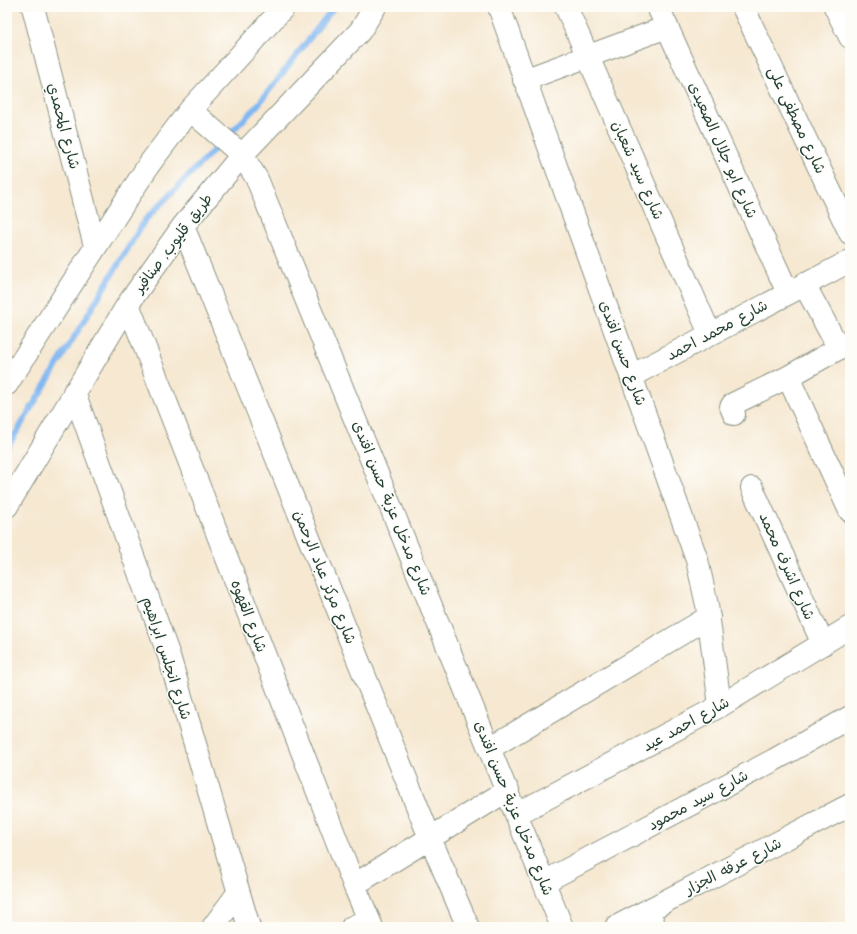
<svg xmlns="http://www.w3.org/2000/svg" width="857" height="934" viewBox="0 0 857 934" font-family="'Architects Daughter','Playpen Sans Arabic',sans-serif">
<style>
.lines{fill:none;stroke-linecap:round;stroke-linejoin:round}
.stream{stroke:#82b8f1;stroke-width:6}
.minor-casing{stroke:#8a9282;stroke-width:24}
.minor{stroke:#fff;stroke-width:22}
.labels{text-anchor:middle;stroke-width:3;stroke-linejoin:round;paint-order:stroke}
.street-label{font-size:15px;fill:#1f3d34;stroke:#fdfcf7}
</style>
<rect width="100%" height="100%" fill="#fdfcf7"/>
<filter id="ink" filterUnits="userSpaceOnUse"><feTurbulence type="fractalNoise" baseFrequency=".025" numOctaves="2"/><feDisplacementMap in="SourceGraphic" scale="8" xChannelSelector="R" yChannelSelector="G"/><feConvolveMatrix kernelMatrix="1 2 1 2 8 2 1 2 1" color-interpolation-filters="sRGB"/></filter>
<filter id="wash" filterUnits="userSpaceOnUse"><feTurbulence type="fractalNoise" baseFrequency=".012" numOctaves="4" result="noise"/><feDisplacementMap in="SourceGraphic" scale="16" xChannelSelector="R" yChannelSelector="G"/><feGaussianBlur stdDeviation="0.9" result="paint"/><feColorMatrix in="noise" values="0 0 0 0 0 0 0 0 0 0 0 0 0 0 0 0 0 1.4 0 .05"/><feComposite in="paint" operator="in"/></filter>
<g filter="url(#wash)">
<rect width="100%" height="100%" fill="#f6e8d1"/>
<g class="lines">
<path class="stream" d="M7 448 145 220 257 106 334 7"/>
</g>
</g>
<g filter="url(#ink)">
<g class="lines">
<g class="minor-casing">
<path id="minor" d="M33 7 95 246
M499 7 697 560 707 605 720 706
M566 7 710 334
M658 7 788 293
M743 7 850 233
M835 7 850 37
M524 80 667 27
M190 110 242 155 257 179 562 927
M183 226 430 838 468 927
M128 304 354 885 372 927
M631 376 850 261
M788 377 850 511
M7 384 150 163 190 110 284 7
M74 392 169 656 249 927
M734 414 731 407 733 404 788 377 836 350V343L804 284
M752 488 823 644
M7 506 128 304 183 226 242 155 360 31 375 7
M490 748 709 617
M517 814 720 706 850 627
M544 882 774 760 850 717
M354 885 508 790
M648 910 655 927
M213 927 238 893
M352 927 369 920
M616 927 850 805"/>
</g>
<use href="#minor" class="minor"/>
</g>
</g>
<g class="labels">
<g class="street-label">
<text transform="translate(797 120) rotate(65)" y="5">شارع مصطفى على</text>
<text transform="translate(64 126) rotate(75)" y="5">شارع المحمدي</text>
<text transform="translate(723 150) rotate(66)" y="5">شارع ابو جلال الصعيدى</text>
<text transform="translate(638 170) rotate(66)" y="5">شارع سيد شعبان</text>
<text transform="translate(173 243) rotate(-53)" y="5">طريق قليوب, صنافير</text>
<text transform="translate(717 330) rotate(-28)" y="5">شارع محمد احمد</text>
<text transform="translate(623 353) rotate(70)" y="5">شارع حسن افندى</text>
<text transform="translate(392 508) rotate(68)" y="5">شارع مدخل عزبة حسن افندى</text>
<text transform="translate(787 566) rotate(66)" y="5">شارع اشرف محمد</text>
<text transform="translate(325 577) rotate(68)" y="5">شارع مركز عباد الرحمن</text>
<text transform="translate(249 616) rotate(69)" y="5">شارع القهوه</text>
<text transform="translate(167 658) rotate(72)" y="5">شارع انجلس ابراهيم</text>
<text transform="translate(686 724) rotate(-29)" y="5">شارع احمد عيد</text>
<text transform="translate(698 800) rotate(-28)" y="5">شارع سيد محمود</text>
<text transform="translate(514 808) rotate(68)" y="5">شارع مدخل عزبة حسن افندى</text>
<text transform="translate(733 866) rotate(-27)" y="5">شارع عرفه الجزار</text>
</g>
</g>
<rect width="857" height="934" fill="none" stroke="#fdfcf7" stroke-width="24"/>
</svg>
